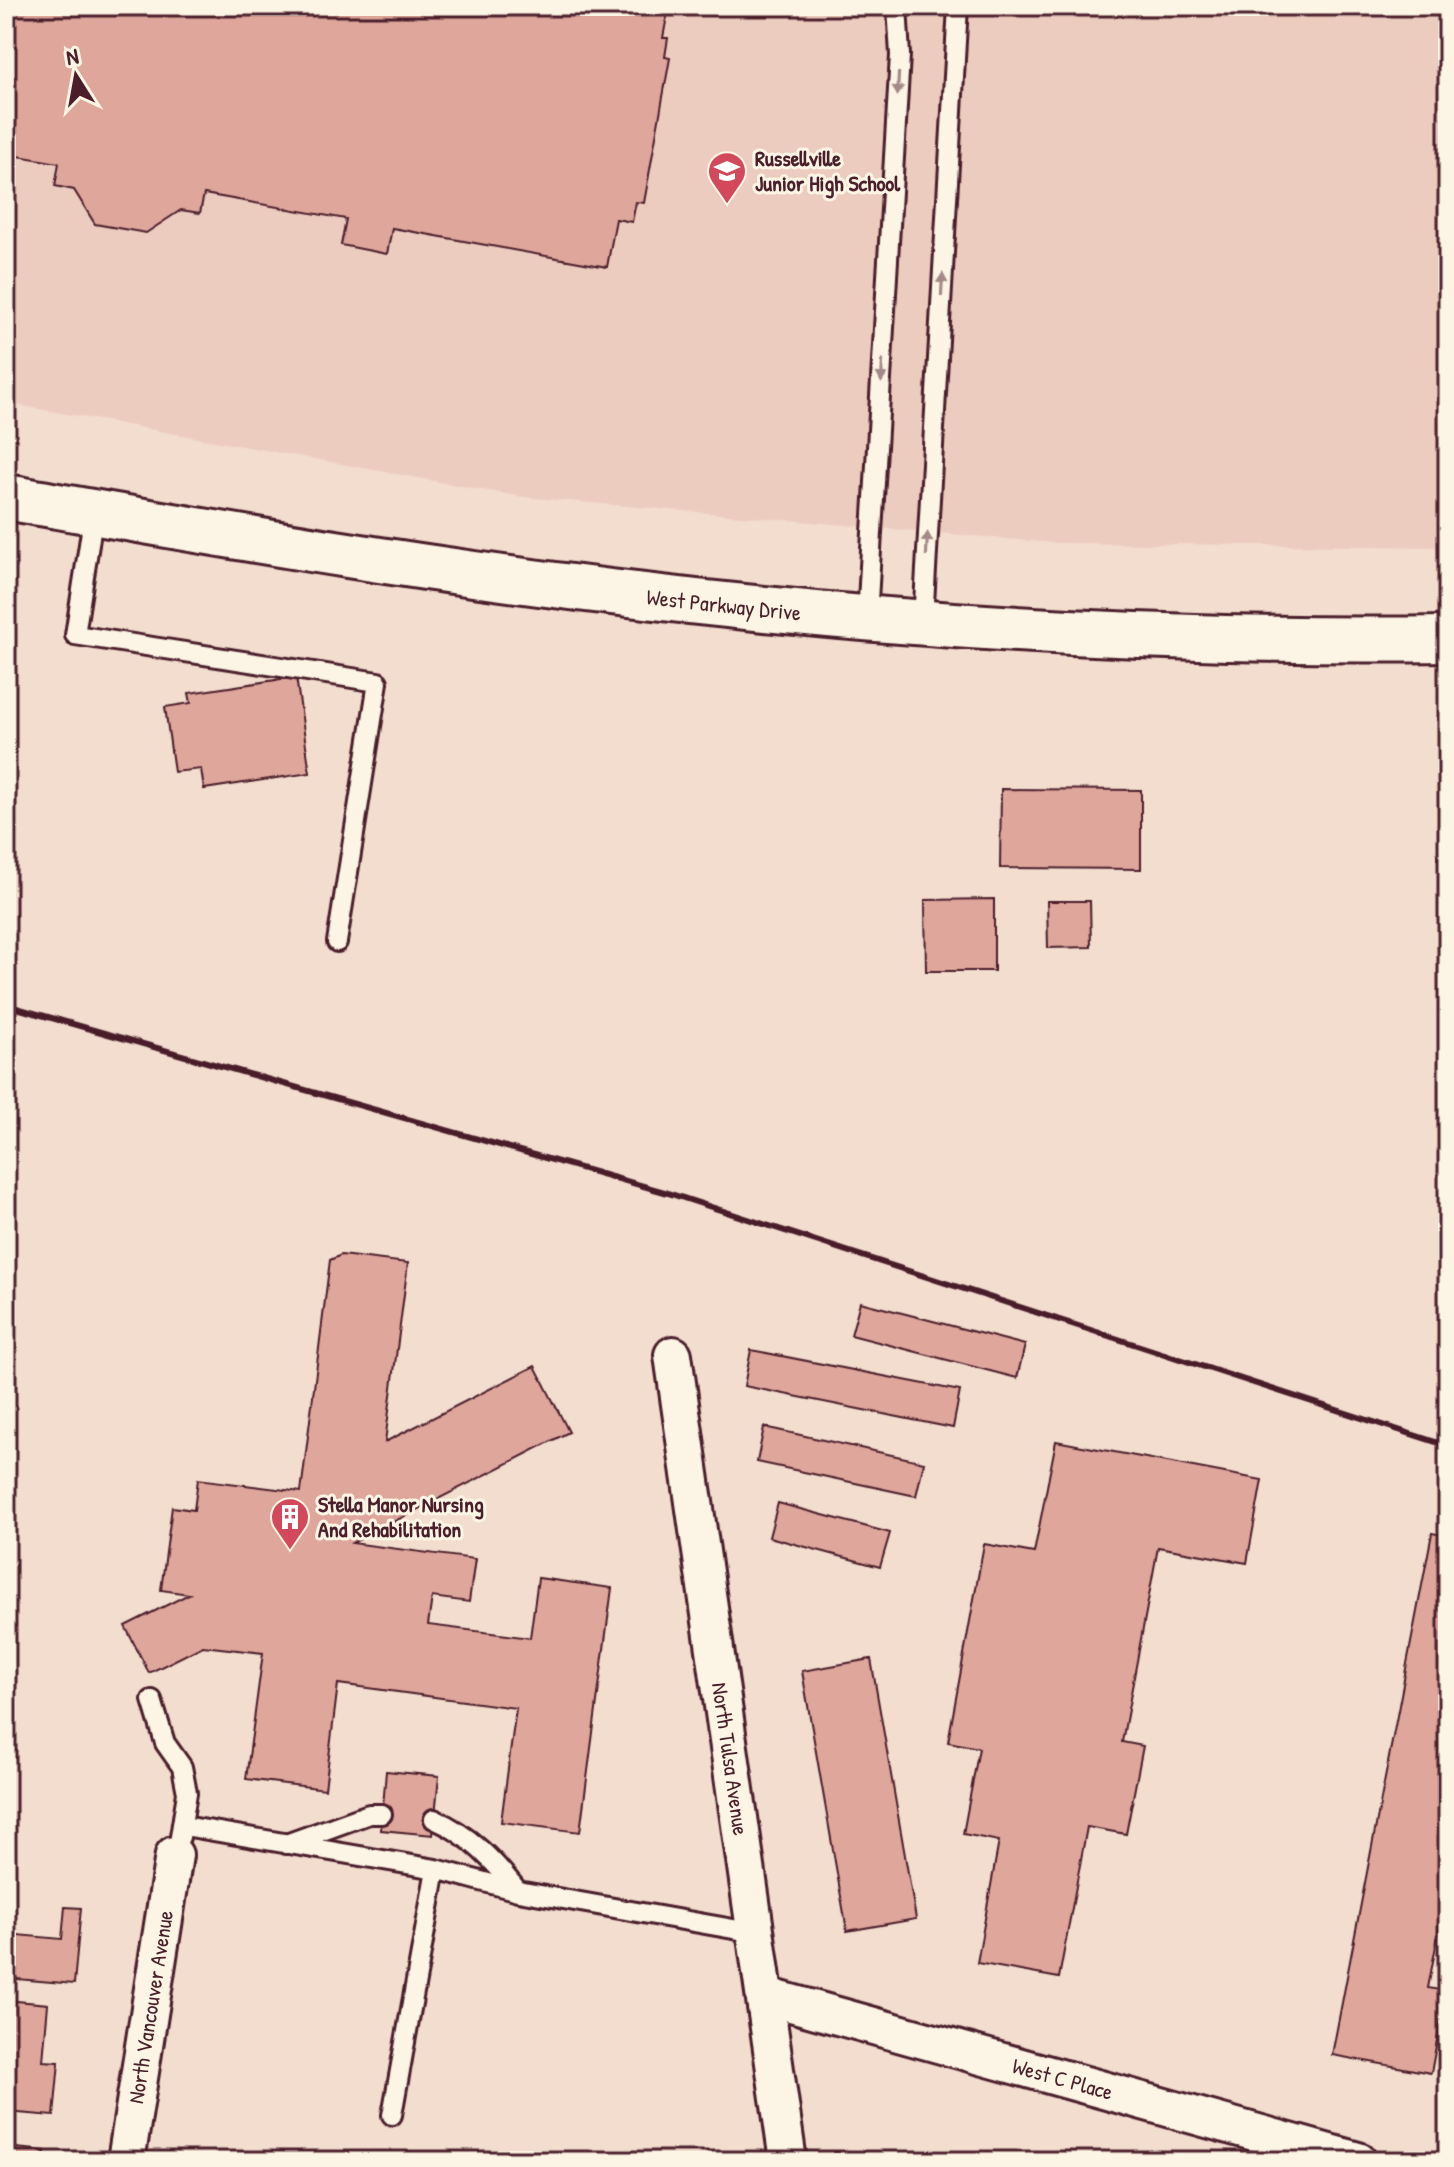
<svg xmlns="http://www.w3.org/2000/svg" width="1454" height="2167" viewBox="0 0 1454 2167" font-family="'Patrick Hand',sans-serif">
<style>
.built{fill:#edccc0}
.building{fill:#dfa69c;stroke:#4a1f2b;stroke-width:2}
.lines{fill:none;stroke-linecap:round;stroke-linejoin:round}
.lane-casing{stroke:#4a1f2b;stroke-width:24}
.street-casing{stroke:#4a1f2b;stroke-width:42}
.secondary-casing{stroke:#4a1f2b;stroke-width:50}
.lane{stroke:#fcf5e5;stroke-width:18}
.street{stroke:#fcf5e5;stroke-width:36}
.secondary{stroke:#fcf5e5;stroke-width:44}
.rail{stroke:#4a1f2b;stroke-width:6}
.oneway{fill:#a38a88}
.labels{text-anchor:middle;stroke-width:6;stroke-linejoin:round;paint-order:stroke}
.poi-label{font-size:22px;font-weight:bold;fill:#4a1f2b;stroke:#fcf5e5;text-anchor:start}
.street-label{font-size:22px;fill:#4a1f2b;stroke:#fcf5e5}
</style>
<rect width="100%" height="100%" fill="#f3ddcf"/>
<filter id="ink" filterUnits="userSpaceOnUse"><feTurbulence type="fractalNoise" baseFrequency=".0125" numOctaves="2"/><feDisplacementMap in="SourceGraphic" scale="16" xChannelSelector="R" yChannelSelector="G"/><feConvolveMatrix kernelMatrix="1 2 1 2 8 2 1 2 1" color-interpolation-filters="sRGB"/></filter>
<g filter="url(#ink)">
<path class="built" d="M6 6H1448V547L1054 543 522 497 6 403Z"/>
<path class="building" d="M6 6H669L663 38H668L665 57 670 58 644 203 636 202 632 222 616 219 607 267 392 228 387 254 341 245 346 219 204 194 200 213 181 210 146 233 95 224 74 190 55 186 59 163 6 154Z
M296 677 310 773 204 789 201 769 174 772 165 707 191 703 189 693Z
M1001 789 1141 790V869L1000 868Z
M994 899V971H926L925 900Z
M1047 901H1090L1091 947 1048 948Z
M341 1255 408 1263 385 1442 535 1366 569 1432 352 1543 475 1559 469 1602 432 1597 428 1625 530 1638 538 1578 612 1588 580 1832 501 1822 516 1708 338 1684 325 1789 246 1779 263 1653 203 1646 149 1673 125 1626 189 1594 161 1590 172 1507 194 1510 198 1479 301 1492 330 1260Z
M860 1302 1025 1345 1017 1378 851 1335Z
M751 1350 960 1391 953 1428 744 1386Z
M764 1427 924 1462 916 1496 757 1462Z
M1056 1441 1262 1480 1247 1563 1158 1547 1122 1742 1143 1746 1126 1834 1087 1827 1059 1978 977 1963 999 1841 963 1834 979 1748 948 1742 984 1544 1034 1553Z
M778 1503 890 1533 880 1567 769 1537Z
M1432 1533 1448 1536V1882L1428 1988 1446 1991 1431 2073 1332 2055Z
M871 1659 916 1919 847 1931 802 1671Z
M386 1771 439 1776 433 1835 381 1830Z
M65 1907 81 1908 74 1984 6 1978V1934L62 1939Z
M6 2000 48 2004 43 2061 59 2062 54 2116 6 2112Z
M6 2147 45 2151 44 2161H6Z"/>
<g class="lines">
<g class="lane-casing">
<path id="lane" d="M94 512 75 635 378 682 337 942
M867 618 900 55 897 6
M923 622 958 6
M152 1700 165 1743 182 1767 187 1793 180 1837
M434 1819C469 1834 495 1862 518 1891
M184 1826 436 1869 392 2115
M286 1844 369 1814H382
M436 1869 518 1891 756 1933"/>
</g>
<g class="street-casing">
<g id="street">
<path id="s1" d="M673 1355 788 2161"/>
<path id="s2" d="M766 1996 1358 2161"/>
<path id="s3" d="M126 2161 174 1855"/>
</g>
</g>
<g class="secondary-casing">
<g id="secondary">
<path id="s4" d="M6 497C207 532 408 568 611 592 889 626 1169 643 1448 639"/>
</g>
</g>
<use href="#lane" class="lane"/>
<use href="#street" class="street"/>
<use href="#secondary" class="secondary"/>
<path class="rail" d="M6 1005 668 1193 1448 1446"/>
</g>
<defs><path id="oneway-solid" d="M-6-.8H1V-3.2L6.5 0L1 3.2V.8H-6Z" transform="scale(2)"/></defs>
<g class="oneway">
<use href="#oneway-solid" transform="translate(898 84) rotate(93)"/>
<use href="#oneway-solid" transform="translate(942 285) rotate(-87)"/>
<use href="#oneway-solid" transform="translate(882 371) rotate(93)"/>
<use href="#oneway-solid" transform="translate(927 544) rotate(-87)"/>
</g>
</g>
<defs>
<g id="school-pin" transform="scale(2)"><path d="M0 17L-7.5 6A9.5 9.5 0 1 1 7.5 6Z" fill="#d1495b" stroke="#fcf5e5"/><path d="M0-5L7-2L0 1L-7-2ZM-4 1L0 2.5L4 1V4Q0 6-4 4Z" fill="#fff"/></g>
<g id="building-pin" transform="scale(2)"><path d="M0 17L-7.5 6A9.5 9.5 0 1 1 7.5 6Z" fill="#d1495b" stroke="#fcf5e5"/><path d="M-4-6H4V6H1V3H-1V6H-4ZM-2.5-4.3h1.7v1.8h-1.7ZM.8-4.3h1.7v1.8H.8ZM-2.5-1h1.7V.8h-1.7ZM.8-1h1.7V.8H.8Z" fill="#fff"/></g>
</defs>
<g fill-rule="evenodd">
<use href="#school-pin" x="727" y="171"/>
<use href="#building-pin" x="290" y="1517"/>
</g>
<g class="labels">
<g class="poi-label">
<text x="755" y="166">Russellville<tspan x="755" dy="25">Junior High School</tspan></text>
<text x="318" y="1512">Stella Manor Nursing<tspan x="318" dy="25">And Rehabilitation</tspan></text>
</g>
<g class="street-label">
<text dy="8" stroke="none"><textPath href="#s4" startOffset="726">West Parkway Drive</textPath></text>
<text dy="8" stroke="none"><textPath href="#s1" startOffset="408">North Tulsa Avenue</textPath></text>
<text dy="8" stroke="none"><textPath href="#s3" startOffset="156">North Vancouver Avenue</textPath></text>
<text dy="8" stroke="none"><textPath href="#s2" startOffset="308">West C Place</textPath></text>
</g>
</g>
<rect width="1454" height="2167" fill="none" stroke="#fcf5e5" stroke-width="32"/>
<rect x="16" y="16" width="1422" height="2135" fill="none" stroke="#4a1f2b" stroke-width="3" filter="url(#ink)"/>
<g transform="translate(76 76) rotate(349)" stroke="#fcf5e5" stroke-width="6" paint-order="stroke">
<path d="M0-6L14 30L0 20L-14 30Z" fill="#4a1f2b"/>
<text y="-12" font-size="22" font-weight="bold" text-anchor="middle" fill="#4a1f2b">N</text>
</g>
</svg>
